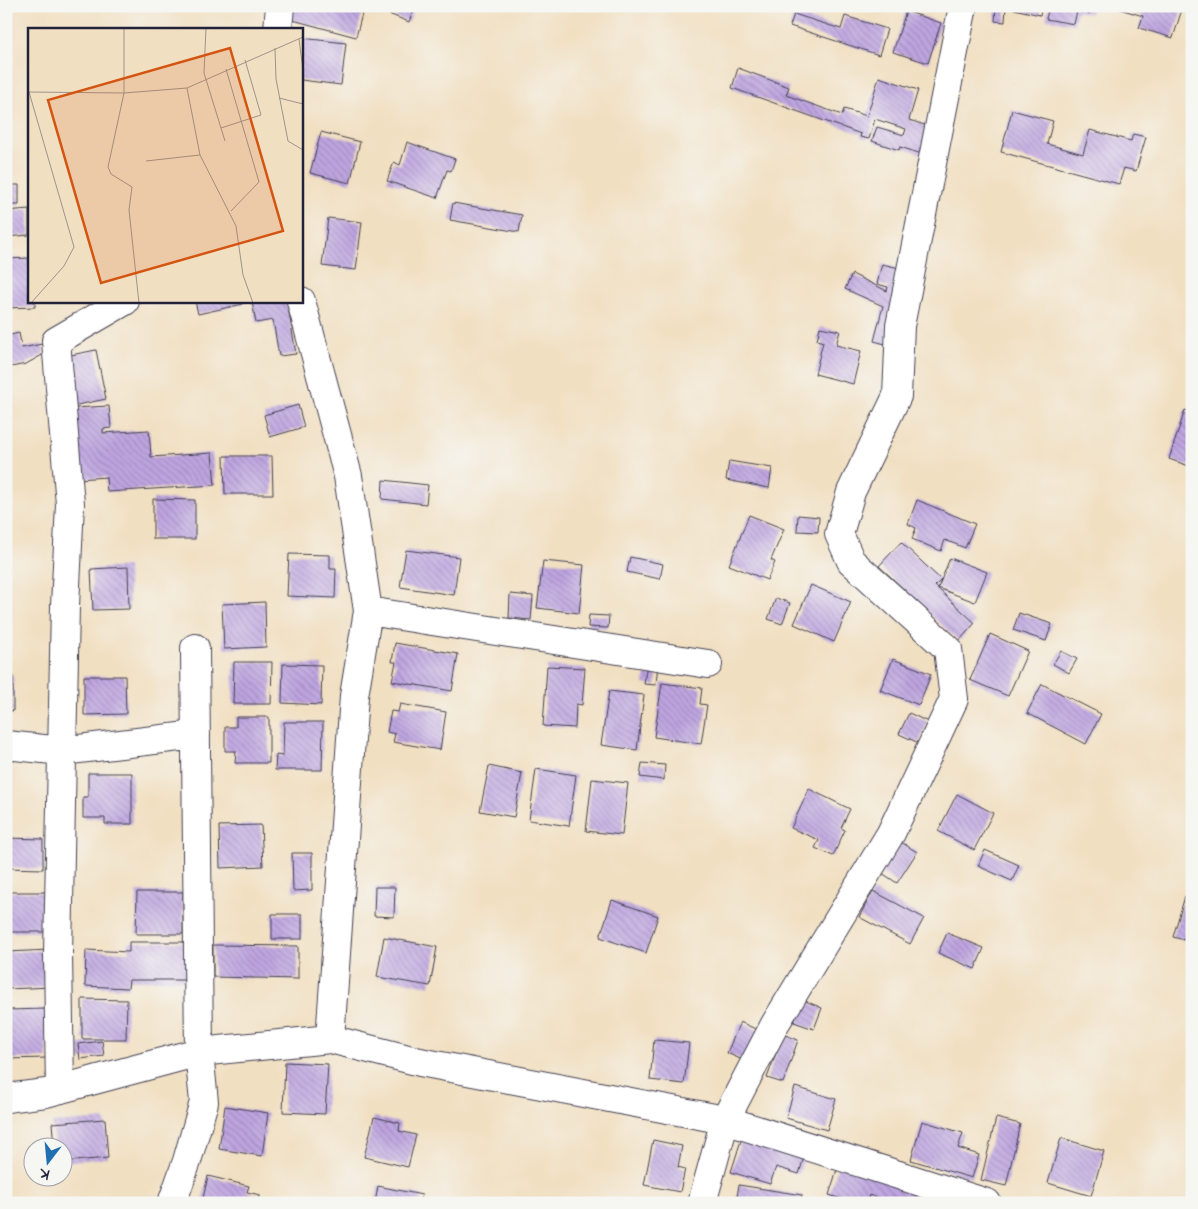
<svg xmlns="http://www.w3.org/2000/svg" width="1198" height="1209" viewBox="0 0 1198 1209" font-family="Mynerve,sans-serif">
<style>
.building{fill:url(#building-back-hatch)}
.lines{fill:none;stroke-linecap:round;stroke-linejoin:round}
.street-casing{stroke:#413e4f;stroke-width:30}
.secondary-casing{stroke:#413e4f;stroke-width:30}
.street{stroke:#fff;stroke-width:28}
.secondary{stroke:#fff;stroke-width:28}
.inset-road{fill:none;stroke:#9e938b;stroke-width:1}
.view{fill:#d45411;fill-opacity:0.15;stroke:#d45411;stroke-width:2.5}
.inset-edge{fill:none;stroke:#22223b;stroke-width:2.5}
</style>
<defs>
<pattern id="building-back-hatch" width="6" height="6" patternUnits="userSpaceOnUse" patternTransform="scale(1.25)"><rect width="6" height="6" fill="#bfa6e1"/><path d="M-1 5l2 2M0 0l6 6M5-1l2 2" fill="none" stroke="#9b87b8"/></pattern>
</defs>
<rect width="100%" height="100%" fill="#f6f6f2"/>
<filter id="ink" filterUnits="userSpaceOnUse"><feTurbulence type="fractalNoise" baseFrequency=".02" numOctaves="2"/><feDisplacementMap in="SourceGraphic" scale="10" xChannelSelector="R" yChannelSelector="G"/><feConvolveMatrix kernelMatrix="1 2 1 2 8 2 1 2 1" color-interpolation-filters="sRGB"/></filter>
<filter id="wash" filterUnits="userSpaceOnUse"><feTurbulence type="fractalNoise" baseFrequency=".0096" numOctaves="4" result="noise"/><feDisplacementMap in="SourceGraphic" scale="20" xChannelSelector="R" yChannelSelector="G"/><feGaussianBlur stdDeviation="1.12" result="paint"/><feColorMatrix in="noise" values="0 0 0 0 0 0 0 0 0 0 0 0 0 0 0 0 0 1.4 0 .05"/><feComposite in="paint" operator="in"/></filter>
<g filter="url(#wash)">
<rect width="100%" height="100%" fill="#f1dfc1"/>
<g id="blocks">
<path class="building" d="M292 6H364L356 37 289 19Z
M377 6H415L409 22 376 9Z
M996 6H1006L1005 22 995 21Z
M1014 6H1042L1040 15 1014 9Z
M1049 6H1092L1090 14 1077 11 1074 24 1046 19Z
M1121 6H1183L1173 38 1139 28 1143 16 1120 9Z
M906 11 941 23 928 63 893 52Z
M794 14 841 29 845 16 887 29 879 55 790 26Z
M301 38 346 43 341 85 301 80Z
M738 68 789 87 786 95 842 115 844 109 867 116 879 77 918 90 909 120 934 128 925 155 900 147 899 150 872 141 877 127 904 135 906 129 875 119 869 139 860 137 861 134 732 88Z
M1012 110 1053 121 1047 144 1083 154 1090 130 1131 141 1133 134 1146 137 1136 171 1124 168 1119 184 1001 152Z
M321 132 360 142 350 183 310 173Z
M407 142 455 159 451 171 447 170 437 198 387 181 394 162 400 165Z
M6 185H19V205H6Z
M453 203 522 215 519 232 450 220Z
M29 209V235L6 237V211Z
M328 218 362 222 356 270 322 266Z
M29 258V301H35V307L6 308V259Z
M882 264 908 270 889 345 874 341 883 306 845 289 852 274 887 291 888 287 877 284Z
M195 301H243V304L198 314Z
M252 301H287L296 354 279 356 273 320 256 323Z
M820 327 840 331 836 345 861 351 853 384 815 374 823 342 817 340Z
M19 333 22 348 42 344 44 354 26 364 6 368V336Z
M96 350 106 399 72 406 61 357Z
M298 405 304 427 270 437 264 415Z
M109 406 111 428 103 429V433L149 430 151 457 212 453 215 485 107 492 106 477 79 479 74 408Z
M1185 410 1192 412V459L1189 466 1169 459Z
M224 456H272L273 494H225Z
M729 461 772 468 769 488 726 480Z
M383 480 428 485 426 504 382 499Z
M153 499 195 500V539H153Z
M917 500 975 524 965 548 945 540 941 551 912 539 916 528 908 524Z
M749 515 784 529 771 560 775 562 767 580 729 565Z
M798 515 819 517 818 532 797 531Z
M901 542 941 580 935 586 975 623 959 641 879 566Z
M406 550 459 557 454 595 400 587Z
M289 554 330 555V569H336L335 598 287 596Z
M630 557 663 564 660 579 627 572Z
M950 558 987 572 975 602 938 588Z
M543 561 584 565 579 613 537 608Z
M128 567 129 609 93 610 91 569Z
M811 585 851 602 834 642 794 624Z
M510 594 533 596 531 620 509 618Z
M776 598 790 603 782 624 768 619Z
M265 602 266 647 224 649 222 604Z
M6 613H9V652H6Z
M1019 613 1052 624 1046 641 1013 630Z
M589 615 609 616 608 628 588 627Z
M990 634 1028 651 1008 696 970 680Z
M395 643 458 654 452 691 392 681 396 662H392Z
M1061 651 1077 659 1069 673 1053 664Z
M893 659 931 674 919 705 880 690Z
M234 662H272L271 704H233Z
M647 662 658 663 656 685 644 684Z
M283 664 322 665 321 705 282 703Z
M547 666 585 668 582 705 576 704 575 728 543 726Z
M6 675H13V711L6 710Z
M84 676H125L126 714 84 715Z
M662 683 702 688 700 704 707 705 701 744 654 737Z
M1042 684 1101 714 1086 744 1027 713Z
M609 691 644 695 637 750 601 745Z
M400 704 446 712 440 750 393 742 395 734 387 732 391 711 398 712Z
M909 713 928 722 919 743 899 734Z
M236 717H269V763H235L236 751H225V727H236Z
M284 722H323L322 770H275L276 755 283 756Z
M642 763 665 765 664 780 640 777Z
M489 766 522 773 514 817 480 811Z
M536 769 576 775 569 826 529 820Z
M88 773H132V824H105V818H83V797H88Z
M592 779 628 783 622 835 586 831Z
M809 789 850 809 841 828 845 830 833 856 815 848 819 840 791 828Z
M957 794 993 813 974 850 938 831Z
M261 825 263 866 220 868 219 826Z
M6 838 43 839V869L6 868Z
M901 842 917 852 897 883 882 873Z
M985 850 1019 865 1012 881 978 866Z
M292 853H312V890L293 891Z
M375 887H395L394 917 374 916Z
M873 891 924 918 910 944 859 917Z
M6 892H54V932H6Z
M137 892H183V934H136Z
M1185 896 1192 897V942L1173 937Z
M612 900 658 916 646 953 600 937Z
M272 914H302V939H272Z
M947 933 984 948 975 969 938 953Z
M384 937 437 947 430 986 377 977Z
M129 942H188V980H129L128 988 85 986 86 950 129 952Z
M213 945 298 946V979L213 977Z
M50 950 52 987 7 989 6 952Z
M82 999 127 1000 126 1039H82Z
M803 1000 822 1008 814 1029 794 1022Z
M46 1009 47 1058 6 1059V1010Z
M740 1022 760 1031 747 1062 727 1053Z
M783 1034 798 1040 783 1083 767 1078Z
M654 1040 689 1043 684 1084 650 1080Z
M102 1041 104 1056 80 1059 78 1044Z
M285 1062 328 1064 325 1114 283 1112Z
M795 1087 836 1099 827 1130 786 1118Z
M225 1106 268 1113 262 1156 219 1149Z
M374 1117 400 1123 399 1131 416 1135 408 1167 364 1157Z
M996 1118 1020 1124 1006 1186 981 1180Z
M105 1119 108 1158 62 1162V1146H54L52 1123Z
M922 1121 963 1133 958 1148 979 1155 972 1178 911 1160Z
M744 1131 806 1150 799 1174 776 1167 770 1184 731 1172Z
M1061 1138 1104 1151 1091 1196 1048 1183Z
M653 1140 682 1146 678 1167 685 1169 680 1192 644 1185Z
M839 1163 940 1194 937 1203H893L869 1195 867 1203H855L829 1195Z
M208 1176 249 1186 247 1192 260 1195 259 1203H202Z
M739 1185 802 1195 801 1203H736Z
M378 1186 422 1195 420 1203H375Z"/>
</g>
</g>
<g filter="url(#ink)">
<use href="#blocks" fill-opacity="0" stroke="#413e4f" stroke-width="1"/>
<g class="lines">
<g class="street-casing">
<path id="street" d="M278 29 280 6
M301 301 348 476 368 611 354 696 330 1039
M368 611 708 664
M195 648 199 1052
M6 745 62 751 196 735
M60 1089 58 954 65 606 70 504 56 341 125 301
M702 1203 725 1120 775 1024 891 833 954 699 948 649 851 561 839 534 851 492 897 396 900 326 963 6"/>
</g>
<g class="secondary-casing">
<path id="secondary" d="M6 1098 46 1093 199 1052 330 1039 420 1062 725 1120 987 1203
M172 1203 187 1161 204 1102 199 1052"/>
</g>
<use href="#street" class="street"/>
<use href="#secondary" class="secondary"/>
</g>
</g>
<g transform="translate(28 28)">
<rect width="275" height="275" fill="#f1dfc1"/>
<path class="inset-road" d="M96 0V65L80 139 83 146 104 159 101 182 111 275M178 0 176 45 197 113M271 11 275 42M247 20 248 51 260 113 275 122M198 41 231 154 203 183M159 60 172 127 208 198 215 247 225 275M0 64 96 65 159 60 275 9M1 64 46 219 36 238 3 275M251 70 275 76M193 100 233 87 217 32M118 133 172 127"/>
<path class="view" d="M202 20 255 203 73 255 20 72Z"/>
<rect width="275" height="275" class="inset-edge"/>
</g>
<rect width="1198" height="1209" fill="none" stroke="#f6f6f2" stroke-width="25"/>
<g transform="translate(48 1162) rotate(196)"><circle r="24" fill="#f6f6f2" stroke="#a1a1a9"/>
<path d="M0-4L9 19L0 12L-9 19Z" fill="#1f6fb2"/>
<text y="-8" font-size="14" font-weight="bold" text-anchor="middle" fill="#22223b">K</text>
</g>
</svg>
